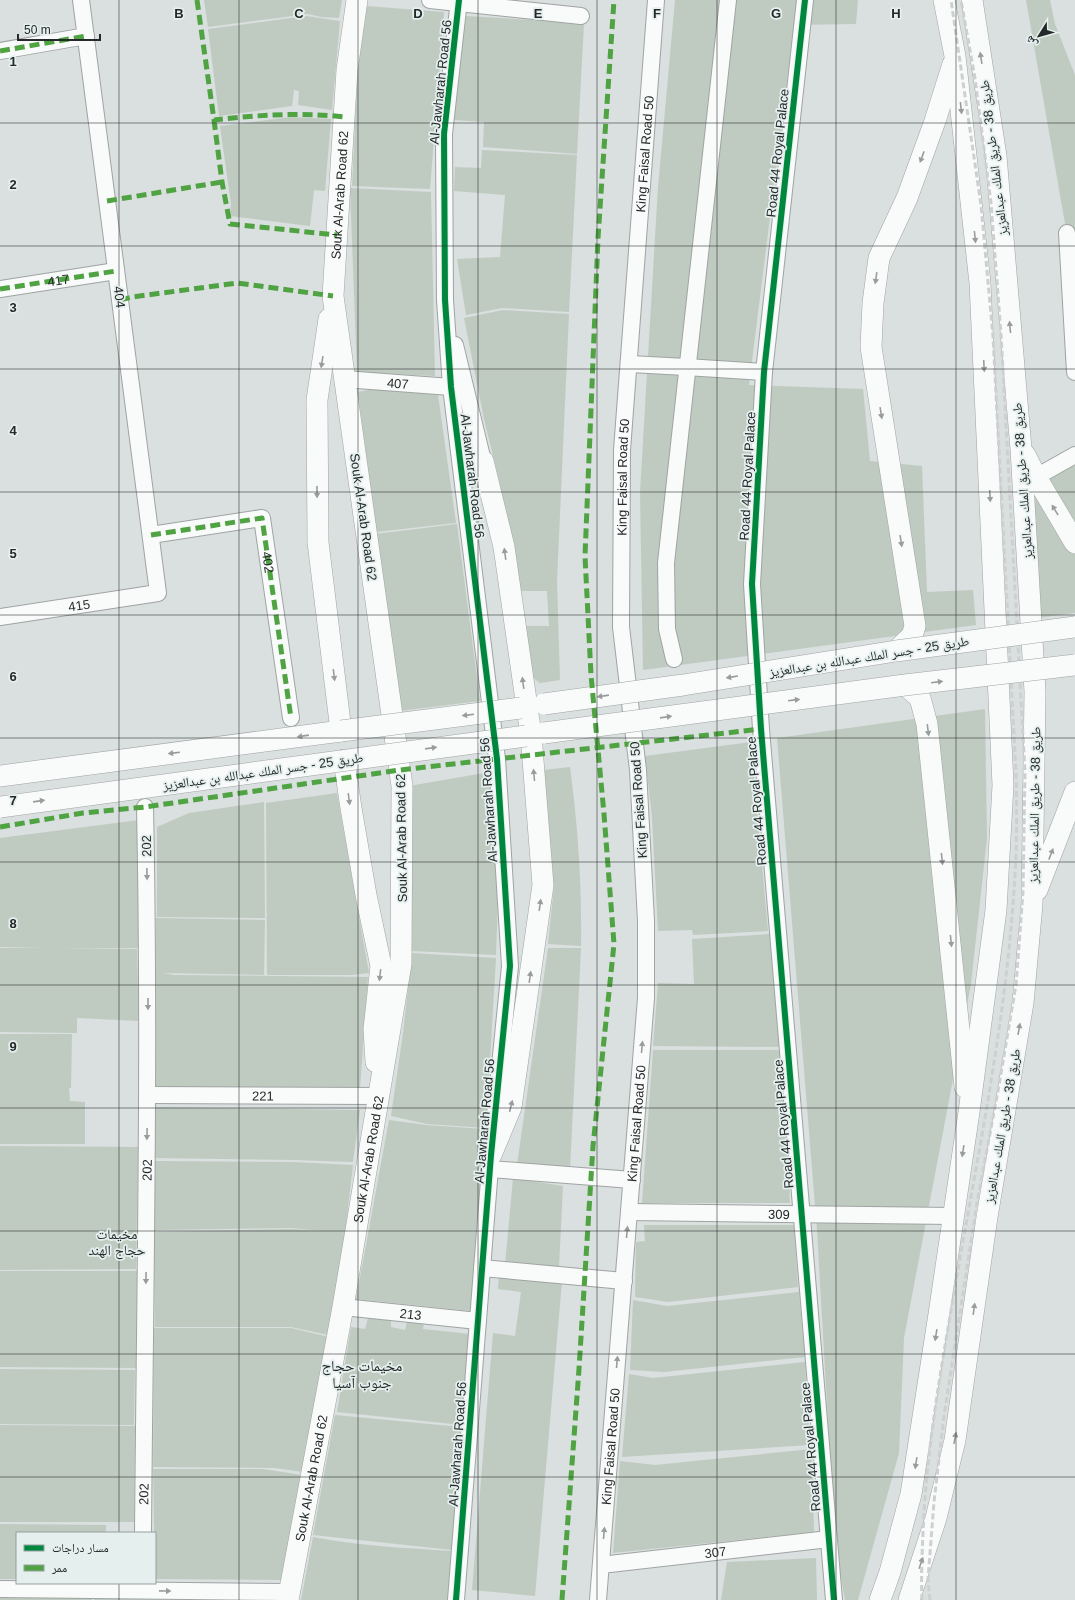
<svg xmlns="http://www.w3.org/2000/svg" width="1075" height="1600" viewBox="0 0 1075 1600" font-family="Arial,'Noto Naskh Arabic',sans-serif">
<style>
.green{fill:#bfcbc0}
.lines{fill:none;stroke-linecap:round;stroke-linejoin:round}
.minor-casing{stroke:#9fa4a3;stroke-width:18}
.major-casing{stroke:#9fa4a3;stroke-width:22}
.minor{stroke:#f9fafa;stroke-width:16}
.major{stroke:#f9fafa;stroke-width:21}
.rail{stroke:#ced0d0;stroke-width:3;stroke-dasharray:6 3;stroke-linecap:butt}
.major-bridge-casing{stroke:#9fa4a3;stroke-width:22;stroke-linecap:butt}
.major-bridge{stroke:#f9fafa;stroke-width:21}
.quiet{stroke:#50a342;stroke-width:5;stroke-dasharray:10 5;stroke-linecap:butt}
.cycleway-casing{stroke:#e4efee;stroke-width:8}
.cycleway{stroke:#00873e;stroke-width:6}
.oneway{fill:#9a9c9c}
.grid{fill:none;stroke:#252929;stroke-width:1;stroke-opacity:0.55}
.labels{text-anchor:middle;stroke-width:3.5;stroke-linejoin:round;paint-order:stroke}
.street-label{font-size:13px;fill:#252929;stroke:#e4efee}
.neighbourhood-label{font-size:14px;fill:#252929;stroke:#e4efee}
.quarter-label{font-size:15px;fill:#252929;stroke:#e4efee}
.grid-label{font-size:13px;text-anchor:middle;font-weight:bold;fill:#252929;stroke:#e4efee;stroke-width:3.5;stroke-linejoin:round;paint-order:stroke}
</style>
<rect width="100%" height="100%" fill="#dadfdf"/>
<path class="green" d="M204 0H342L339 18 321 17 308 14 208 27Z
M675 0H858L856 24 794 25 749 385 863 389 870 461 922 466 927 592 973 590 976 625 643 670 640 492 658 187Z
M1026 0H1050L1055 24 1075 75V281Z
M366 6 444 12 430 189 352 186 358 64Z
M306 16 340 21 332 110 298 105 299 91 294 90 292 106 219 116 208 29Z
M466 16 584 23 577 154 483 147 484 122 454 120Z
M291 117 331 119 325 191 314 190 310 226 230 216 231 204 220 126Z
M482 150 577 155 569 312 502 308 466 315 457 259 500 257 505 195 454 191 455 167 481 168Z
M350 188 431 192 435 376 357 372Z
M503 310 569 314 557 581 560 680 540 683 532 677 523 626H549L547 591H521L499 480 484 419 464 318Z
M378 388 438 395 456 523 376 532 358 392Z
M1075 462V613L1037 618 1030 486Z
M457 524 480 701 399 711 375 534Z
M985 709 987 838 971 984 904 1338 899 1453 858 1600H845L835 1545 817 1230 777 738Z
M751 742 768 931 693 935 692 930 658 931 652 817 645 756Z
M570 767C578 827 582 885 581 946L548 944 554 886 544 770Z
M490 772 498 900 496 955 411 951 409 786Z
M337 793 369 973 352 975H267L266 803Z
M264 802 265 918 157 917V827L189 813Z
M139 820V948H57L137 949 139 1021 77 1018V1033L0 1032V948H44L0 947V838Z
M156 918 265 920 264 975 163 973 174 975 368 977 360 1089 155 1087V972H156Z
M771 934 779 1047 653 1046 658 983 694 984 692 939Z
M548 948H581L570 1170 517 1165Z
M412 953 496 958 486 1128 427 1124 391 1116 403 1033Z
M0 1034H72L71 1088H69L70 1101 85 1102V1144H0Z
M653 1050H782L790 1203H642Z
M154 1107 360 1110 353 1162 295 1160 155 1158Z
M389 1120 426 1125 485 1129 471 1311 356 1299Z
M0 1146 138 1147 136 1269 0 1270Z
M155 1161 293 1162 353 1165 345 1233 328 1335 291 1327H155L154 1232 293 1229 320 1231 292 1228 155 1230Z
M513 1178 563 1186 559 1267 505 1265Z
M644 1225H794L798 1287 668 1302 635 1297 636 1242 645 1241Z
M0 1271H137L136 1368 0 1367Z
M499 1273 562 1281 535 1596 472 1590 493 1333 515 1336 521 1292 498 1289Z
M799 1292 805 1357 664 1372 630 1370 633 1300 667 1306Z
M368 1318 391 1320V1327L405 1330 407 1321 424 1323 423 1329 470 1334 462 1425 337 1412 351 1327 365 1329Z
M154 1328H291L329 1337 303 1472 275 1468 153 1467Z
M805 1362 810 1445 622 1457 629 1374 653 1378Z
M0 1369 135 1370 134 1425 0 1424Z
M335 1415 461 1427 452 1550 313 1535Z
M0 1425 135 1426 134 1522H0Z
M812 1449 814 1532 613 1553 620 1461 655 1465Z
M153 1469H263L302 1475 282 1580 155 1579Z
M0 1524 106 1525V1533H17V1579H0Z
M313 1537C358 1546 406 1548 452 1551L448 1600H301Z
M816 1558 817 1600H721L727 1562Z
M0 1597H92V1600H0Z
M95 1597 279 1598 278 1600H94Z"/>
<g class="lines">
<g class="minor-casing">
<g id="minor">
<path d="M430 0 581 16"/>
<path d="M805 0 764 372 752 584 761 729 834 1600"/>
<path d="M0 51 86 36"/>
<path d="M1067 233 1075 372"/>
<path id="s1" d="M0 289 116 271"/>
<path d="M455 345 483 461"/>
<path d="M630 364 686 367 764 372"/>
<path id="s2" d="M344 379 451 387"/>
<path d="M1036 477 1075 455"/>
<path id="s3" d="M151 535 262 518 291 718"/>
<path id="s4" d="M0 617 158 593 81 0"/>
<path d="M674 659 667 629 666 563 728 0"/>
<path id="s5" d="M148 1095 378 1096"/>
<path d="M490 1169 632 1180"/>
<path id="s6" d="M629 1212 953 1216"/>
<path d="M482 1268 624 1281"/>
<path id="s7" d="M343 1307 478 1321"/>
<path id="s8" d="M143 1533C145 1291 150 1049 145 807"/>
<path id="s9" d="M601 1565 829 1539"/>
<path d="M0 1589 289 1592"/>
<path d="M456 1600 491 1155 510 966 497 759 451 387 445 300 444 134 459 0"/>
<path id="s10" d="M598 1600 646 998V921L638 770 621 627 622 450 656 0"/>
</g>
</g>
<g class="major-casing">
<g id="major">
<path d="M1025 455 1036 477 1075 543"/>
<path d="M483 461 504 547 531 735 543 885 511 1107 491 1155"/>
<path d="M896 651 912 636 915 626 871 347 873 303 879 258 907 198 935 121 953 64"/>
<path d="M905 685 920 698 927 724 965 1087"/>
<path d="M344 760 351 808 366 895 381 966 374 1029 376 1062"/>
<path d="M0 776 341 731 318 542 317 400 329 319"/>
<path d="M1037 890 1075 792"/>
<path id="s11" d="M288 1600 343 1307 401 964 402 786 333 296 347 70 357 0"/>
<path d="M880 1600 890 1572 911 1494 939 1314 969 1112 996 910 1003 785 980 283 955 56 944 0"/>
<path d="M909 1600 936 1518 955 1440 987 1217 1023 1003 1032 904 1035 692 1021 449 996 156 972 0"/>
</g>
</g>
<use href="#minor" class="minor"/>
<use href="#major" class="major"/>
<path class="rail" d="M922 1600C921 1578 922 1555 923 1533 926 1456 939 1380 952 1305 975 1167 1005 1030 1014 890 1017 851 1017 812 1016 773L993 337 981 205 951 0
M930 1600 928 1579 934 1502 944 1416 977 1203 998 1091 1016 985 1023 892 1025 772 1001 334 991 203 975 78 961 0"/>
<g class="major-bridge-casing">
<path id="major-bridge" d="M544 704 683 685 896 651 1075 627
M341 731 521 708
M544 733 905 685 1075 665
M0 807 526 736"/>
</g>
<use href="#major-bridge" class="major-bridge"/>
<path class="quiet" d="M197 0 214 120C258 115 300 112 344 117
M0 51 86 36
M214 120 222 182 230 224 337 235
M107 201 222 182
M0 289 116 271
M120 300 132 297 237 283 333 296
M151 535 262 518 291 718
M0 827 83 813 145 807 400 770 761 729
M562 1600 579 1369 593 1146 614 944 604 814 591 675 585 556 598 238 614 0"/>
<g class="cycleway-casing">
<path id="cycleway" d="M805 0 764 372 752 584 761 729 834 1600
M456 1600 491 1155 510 966 497 759 451 387 445 300 444 134 459 0"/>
</g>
<use href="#cycleway" class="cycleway"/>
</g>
<defs><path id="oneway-solid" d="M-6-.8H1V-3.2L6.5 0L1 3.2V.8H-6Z"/></defs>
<g class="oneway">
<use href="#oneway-solid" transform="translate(981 58) rotate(-99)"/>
<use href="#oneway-solid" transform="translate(961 108) rotate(84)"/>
<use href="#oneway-solid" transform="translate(922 157) rotate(110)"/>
<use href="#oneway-solid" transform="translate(975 237) rotate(84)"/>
<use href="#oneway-solid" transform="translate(876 278) rotate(98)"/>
<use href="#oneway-solid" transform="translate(1010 327) rotate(-95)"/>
<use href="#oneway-solid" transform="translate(322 362) rotate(99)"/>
<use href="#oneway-solid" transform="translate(984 366) rotate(87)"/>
<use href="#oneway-solid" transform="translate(881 413) rotate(81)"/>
<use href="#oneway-solid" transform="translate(317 492) rotate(90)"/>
<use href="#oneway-solid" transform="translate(990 496) rotate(87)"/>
<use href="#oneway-solid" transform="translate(1055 510) rotate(-121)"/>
<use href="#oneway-solid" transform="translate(901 541) rotate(81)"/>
<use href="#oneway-solid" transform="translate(505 554) rotate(-98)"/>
<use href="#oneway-solid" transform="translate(334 675) rotate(83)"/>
<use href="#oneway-solid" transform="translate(732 677) rotate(171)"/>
<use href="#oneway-solid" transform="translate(937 682) rotate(-7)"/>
<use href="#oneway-solid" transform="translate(523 683) rotate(-98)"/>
<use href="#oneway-solid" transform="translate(603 696) rotate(172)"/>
<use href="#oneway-solid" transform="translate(794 700) rotate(-7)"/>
<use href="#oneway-solid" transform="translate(468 715) rotate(173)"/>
<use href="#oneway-solid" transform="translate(666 717) rotate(-8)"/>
<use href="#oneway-solid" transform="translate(928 730) rotate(83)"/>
<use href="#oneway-solid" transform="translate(303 736) rotate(172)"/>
<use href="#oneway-solid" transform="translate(431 748) rotate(-8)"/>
<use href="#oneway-solid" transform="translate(174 753) rotate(173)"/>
<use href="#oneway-solid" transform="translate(534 775) rotate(-95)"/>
<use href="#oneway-solid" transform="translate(349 799) rotate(82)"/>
<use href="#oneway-solid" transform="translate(39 801) rotate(-8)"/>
<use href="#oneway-solid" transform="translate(1051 854) rotate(-69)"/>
<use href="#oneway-solid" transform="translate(942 859) rotate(84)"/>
<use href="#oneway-solid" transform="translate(147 874) rotate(89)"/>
<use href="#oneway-solid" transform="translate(540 905) rotate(-82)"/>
<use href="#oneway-solid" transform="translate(951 941) rotate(84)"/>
<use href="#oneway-solid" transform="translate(380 975) rotate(97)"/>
<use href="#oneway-solid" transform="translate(530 977) rotate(-82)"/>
<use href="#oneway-solid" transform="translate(148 1004) rotate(90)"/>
<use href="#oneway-solid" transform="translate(1019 1029) rotate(-80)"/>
<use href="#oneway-solid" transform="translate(642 1047) rotate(-85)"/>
<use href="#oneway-solid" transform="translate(511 1106) rotate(-76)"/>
<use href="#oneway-solid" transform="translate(147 1134) rotate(91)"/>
<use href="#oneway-solid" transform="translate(963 1151) rotate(99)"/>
<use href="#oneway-solid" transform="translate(627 1232) rotate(-85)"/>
<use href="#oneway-solid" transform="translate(146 1278) rotate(91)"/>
<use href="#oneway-solid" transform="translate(974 1309) rotate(-82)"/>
<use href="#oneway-solid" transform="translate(936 1335) rotate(99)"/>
<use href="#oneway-solid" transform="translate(617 1362) rotate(-85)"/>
<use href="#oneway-solid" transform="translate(955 1438) rotate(-80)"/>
<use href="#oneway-solid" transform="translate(916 1463) rotate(99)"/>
<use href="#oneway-solid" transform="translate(604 1533) rotate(-85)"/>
<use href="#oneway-solid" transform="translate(921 1563) rotate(-71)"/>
<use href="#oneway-solid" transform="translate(165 1591) rotate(1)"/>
</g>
<path class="grid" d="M119 0V1533M239 0V1600M358 0V1600M478 0V1600M597 0V1600M717 0V1600M836 0V1600M956 0V1600M0 123H1075M0 246H1075M0 369H1075M0 492H1075M0 615H1075M0 738H1075M0 862H1075M0 985H1075M0 1108H1075M0 1231H1075M0 1354H1075M0 1477H1075M119 1583V1600"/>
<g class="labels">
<g class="street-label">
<text transform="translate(440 82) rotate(-84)" y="5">Al-Jawharah Road 56</text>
<text transform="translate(777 153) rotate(-84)" y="5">Road 44 Royal Palace</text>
<text dy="5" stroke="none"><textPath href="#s10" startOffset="1450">King Faisal Road 50</textPath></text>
<text transform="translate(993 158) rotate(-97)" y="5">طريق 38 - طريق الملك عبدالعزيز</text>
<text dy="5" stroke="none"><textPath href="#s11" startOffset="1420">Souk Al-Arab Road 62</textPath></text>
<text dy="5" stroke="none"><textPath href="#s1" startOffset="59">417</textPath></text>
<text transform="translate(120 297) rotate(83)" y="5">404</text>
<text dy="5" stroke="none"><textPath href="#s2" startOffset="54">407</textPath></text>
<text transform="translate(473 476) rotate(83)" y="5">Al-Jawharah Road 56</text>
<text transform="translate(747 476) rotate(-87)" y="5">Road 44 Royal Palace</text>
<text dy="5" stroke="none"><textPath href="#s10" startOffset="1126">King Faisal Road 50</textPath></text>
<text transform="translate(1022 481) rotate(-94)" y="5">طريق 38 - طريق الملك عبدالعزيز</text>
<text transform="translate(364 517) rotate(82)" y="5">Souk Al-Arab Road 62</text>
<text dy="5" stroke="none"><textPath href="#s3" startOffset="157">402</textPath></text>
<text dy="5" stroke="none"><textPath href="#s4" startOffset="80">415</textPath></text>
<text transform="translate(869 656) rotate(-9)" y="5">طريق 25 - جسر الملك عبدالله بن عبدالعزيز</text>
<text transform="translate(263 771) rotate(-8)" y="5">طريق 25 - جسر الملك عبدالله بن عبدالعزيز</text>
<text transform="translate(488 800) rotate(-94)" y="5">Al-Jawharah Road 56</text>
<text transform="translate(638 800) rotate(-94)" y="5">King Faisal Road 50</text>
<text transform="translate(756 801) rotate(-95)" y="5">Road 44 Royal Palace</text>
<text transform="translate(1034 805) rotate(-89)" y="5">طريق 38 - طريق الملك عبدالعزيز</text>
<text transform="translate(401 838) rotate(-91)" y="5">Souk Al-Arab Road 62</text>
<text transform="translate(146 846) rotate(-91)" y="5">202</text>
<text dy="5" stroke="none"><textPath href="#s5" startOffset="115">221</textPath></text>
<text transform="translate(484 1121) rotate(-85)" y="5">Al-Jawharah Road 56</text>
<text dy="5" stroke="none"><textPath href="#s10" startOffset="478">King Faisal Road 50</textPath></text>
<text transform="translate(783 1124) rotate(-95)" y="5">Road 44 Royal Palace</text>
<text transform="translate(1002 1126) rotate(-80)" y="5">طريق 38 - طريق الملك عبدالعزيز</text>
<text dy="5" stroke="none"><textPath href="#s11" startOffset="448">Souk Al-Arab Road 62</textPath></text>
<text dy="5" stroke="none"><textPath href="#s8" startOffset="363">202</textPath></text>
<text dy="5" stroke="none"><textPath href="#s6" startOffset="150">309</textPath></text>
<text dy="5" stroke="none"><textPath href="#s7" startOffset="68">213</textPath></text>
<text transform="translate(457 1444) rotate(-86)" y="5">Al-Jawharah Road 56</text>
<text dy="5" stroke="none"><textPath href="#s10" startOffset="154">King Faisal Road 50</textPath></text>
<text transform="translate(810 1447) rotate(-95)" y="5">Road 44 Royal Palace</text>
<text dy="5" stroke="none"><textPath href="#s11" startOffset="124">Souk Al-Arab Road 62</textPath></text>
<text dy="5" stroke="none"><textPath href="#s8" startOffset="39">202</textPath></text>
<text dy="5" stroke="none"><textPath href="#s9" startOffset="115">307</textPath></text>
</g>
<g class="neighbourhood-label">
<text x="117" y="1239">مخيمات<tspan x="117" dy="16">حجاج الهند</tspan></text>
</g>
<g class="quarter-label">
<text x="362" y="1371">مخيمات حجاج<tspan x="362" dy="17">جنوب آسيا</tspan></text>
</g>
</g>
<g class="grid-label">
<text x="179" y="18">B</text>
<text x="299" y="18">C</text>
<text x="418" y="18">D</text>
<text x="538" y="18">E</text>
<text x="657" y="18">F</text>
<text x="776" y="18">G</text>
<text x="896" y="18">H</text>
<text x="13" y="66">1</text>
<text x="13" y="189">2</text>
<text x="13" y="312">3</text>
<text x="13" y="435">4</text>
<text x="13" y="558">5</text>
<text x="13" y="681">6</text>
<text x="13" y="805">7</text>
<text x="13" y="928">8</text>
<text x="13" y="1051">9</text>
</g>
<rect x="16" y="1532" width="140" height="52" fill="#e4efee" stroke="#98a09f"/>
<rect x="24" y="1545" width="20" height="6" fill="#00873e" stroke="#98a09f"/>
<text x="52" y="1552" font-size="12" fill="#252929">مسار دراجات</text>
<rect x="24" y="1565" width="20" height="6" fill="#50a342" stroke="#98a09f"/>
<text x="52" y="1572" font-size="12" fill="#252929">ممر</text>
<g transform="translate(1039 36) rotate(233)" stroke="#e4efee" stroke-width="3" paint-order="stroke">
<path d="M0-3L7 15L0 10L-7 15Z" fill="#252929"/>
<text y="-6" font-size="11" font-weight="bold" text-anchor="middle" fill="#252929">ش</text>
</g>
<path d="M18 34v6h82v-6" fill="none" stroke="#252929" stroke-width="2"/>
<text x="24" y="34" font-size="12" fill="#252929" stroke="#e4efee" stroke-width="3" paint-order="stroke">50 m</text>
</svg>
